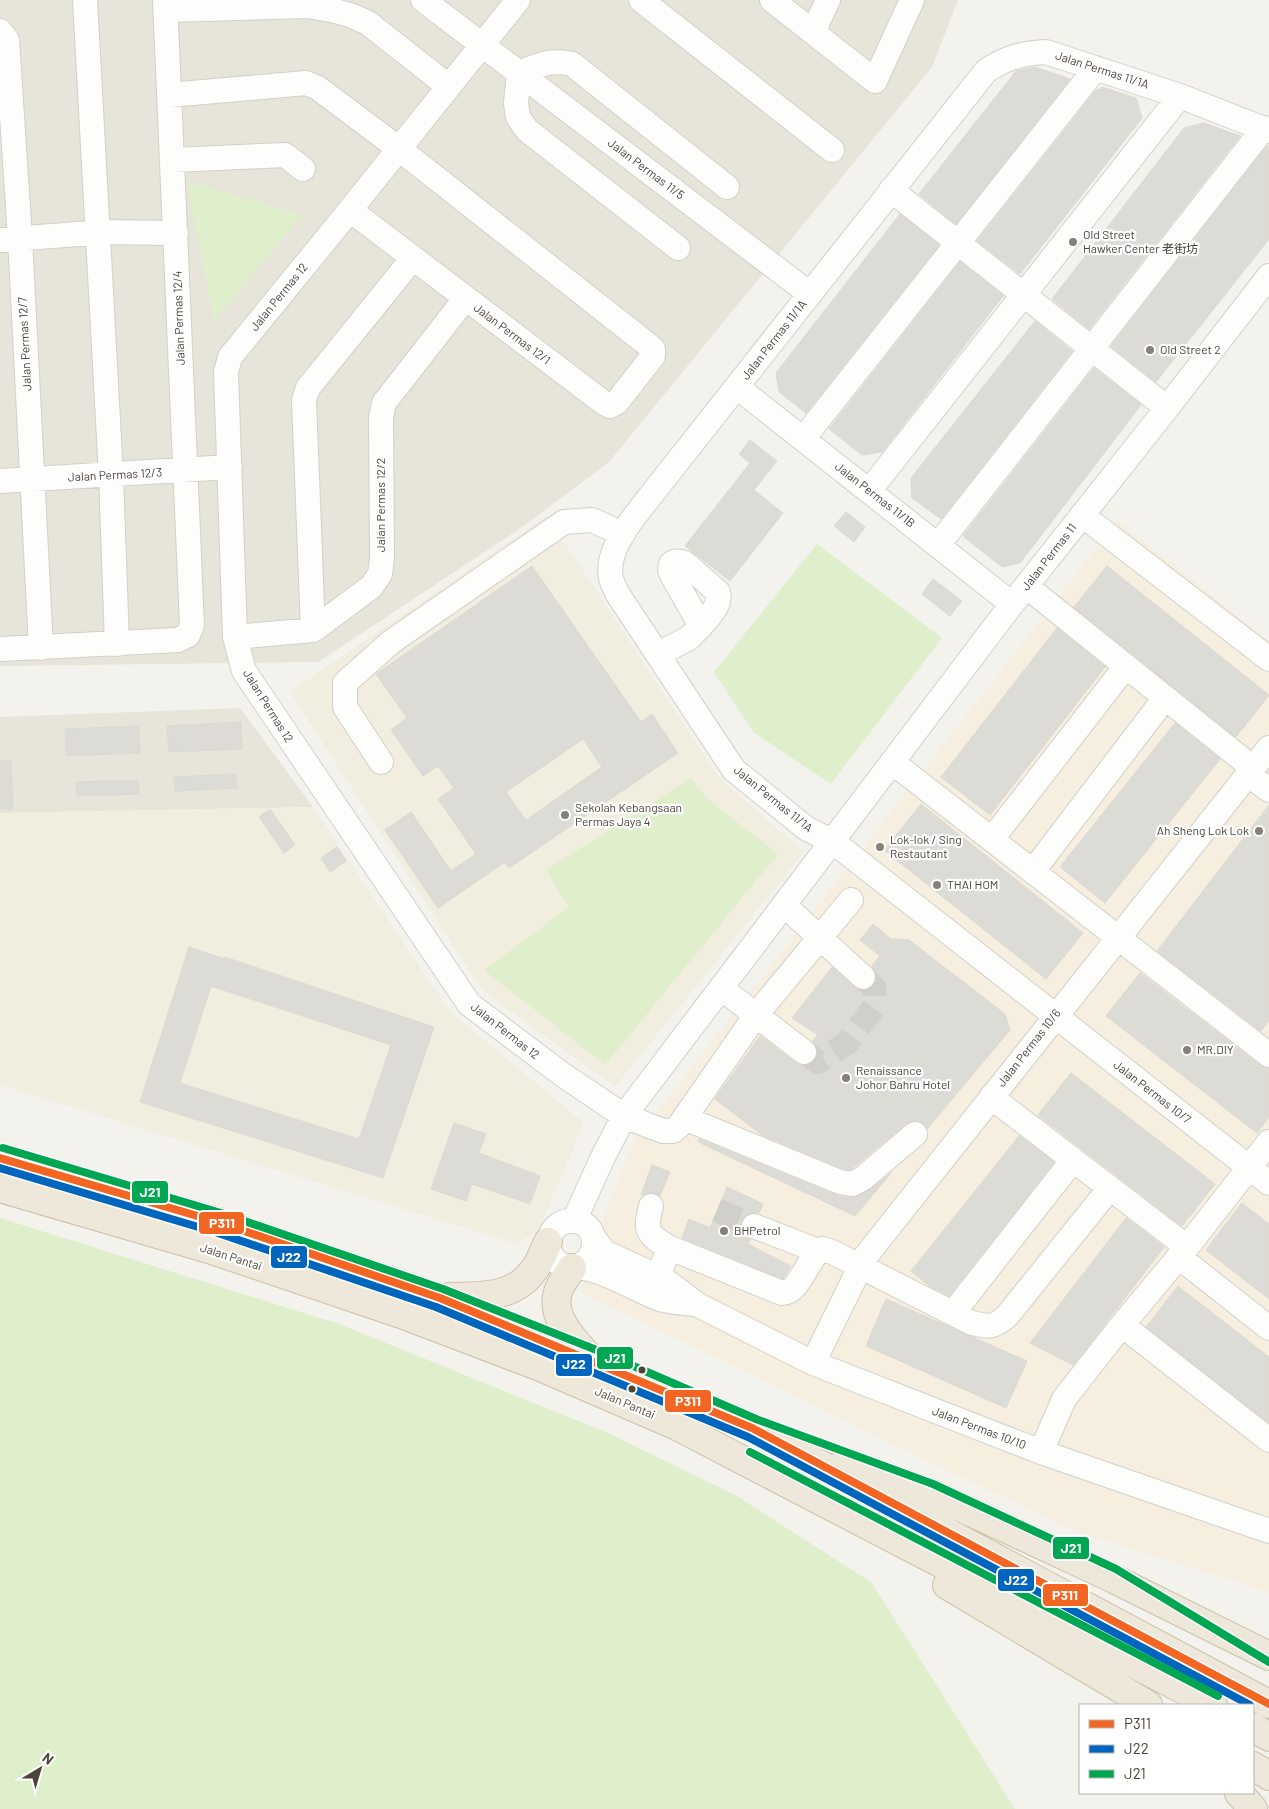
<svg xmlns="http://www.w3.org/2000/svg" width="1269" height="1809" viewBox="0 0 1269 1809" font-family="Barlow,'Noto Sans SC',sans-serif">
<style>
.residential{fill:#e7e4da}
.commercial{fill:#f6eedf}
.education{fill:#f1eddf}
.green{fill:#dfefcb}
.building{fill:#dddbd5;stroke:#dcd9d2;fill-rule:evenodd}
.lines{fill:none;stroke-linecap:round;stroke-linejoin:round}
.minor-tunnel{stroke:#d1cfc9;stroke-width:24;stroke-dasharray:24 12;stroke-linecap:butt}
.minor-casing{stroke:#d1d0ca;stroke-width:26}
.highway-casing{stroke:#cdc1a6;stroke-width:30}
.minor{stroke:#fdfdfc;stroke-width:24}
.highway{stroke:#ede8da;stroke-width:28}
.bus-1-casing{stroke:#fff;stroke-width:11}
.bus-2-casing{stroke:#fff;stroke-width:11}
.bus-3-casing{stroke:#fff;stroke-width:11}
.bus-1{stroke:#f26522;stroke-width:8}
.bus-2{stroke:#0065bd;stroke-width:8}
.bus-3{stroke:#00a651;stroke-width:8}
.poi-dot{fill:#868177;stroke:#fff;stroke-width:2}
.bus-dot{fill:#4b4437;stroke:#fff;stroke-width:2}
.labels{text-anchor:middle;stroke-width:4.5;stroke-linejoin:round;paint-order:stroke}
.street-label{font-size:12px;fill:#4b4437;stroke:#fff}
.poi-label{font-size:12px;fill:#4b4437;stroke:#fff;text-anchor:start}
.line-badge{stroke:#fff;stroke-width:2}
.badge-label{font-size:14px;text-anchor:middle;font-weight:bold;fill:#fff}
</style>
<rect width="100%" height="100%" fill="#f3f2ed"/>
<path class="residential" d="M0 0H958L932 67 609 462 518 530 318 662 0 666Z
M240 708 313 807 0 813V717Z"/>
<path class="commercial" d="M1118 521 1269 641V1592L1067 1528 581 1292 605 1213 633 1143Z"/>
<path class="education" d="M547 516 719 778 804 852 615 1087 482 990 290 692Z
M313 807 450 1012 584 1123 539 1228 518 1244 0 1085V813Z"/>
<path class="green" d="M187 181 302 215 214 321Z
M817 544 942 638 831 784 753 732 714 672Z
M691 778 706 798 778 854 605 1065 484 970 569 907 546 870Z
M0 1218 339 1324 608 1433 735 1495 871 1582 1015 1809H0Z"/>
<path class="building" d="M1035 67 1070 79 956 224 919 194 1016 71Z
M1102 87 1136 98 1142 118 1020 274 977 241 1097 89 1100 90Z
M1204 123 1240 136 1089 329 1052 299 1184 128Z
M1267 146 1269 147V239L1156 382 1111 346Z
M900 214 939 245 806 413 779 392 776 373Z
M960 262 1003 296 882 452 862 455 829 429Z
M1035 321 1072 351 941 519 912 498 911 478Z
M1094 368 1141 405 1020 563 1002 567 963 536Z
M750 440 777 461 754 490 783 513 730 581 685 546 750 463 739 454Z
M846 512 865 527 854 542 834 526Z
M532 566 641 722 652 714 678 753 509 868 505 862 438 908 385 830 411 812 451 871 476 854 438 799 454 788 438 766 423 776 391 730 407 718 376 674ZM583 739 602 767 526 820 506 792Z
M1107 566 1269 695 1236 737 1074 607Z
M933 579 962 601 950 616 922 594Z
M1057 628 1105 667 990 815 941 777Z
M241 722 242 749 169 752 167 726Z
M1175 723 1220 759 1105 903 1060 867Z
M139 726 140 753 66 756 65 729Z
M0 761H11L13 809H0Z
M236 774 237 788 175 791 174 777Z
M138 780 139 794 77 796 76 782Z
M921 804 1083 933 1046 979 884 850Z
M1269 805V1020L1261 1031 1157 951Z
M270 809 295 845 284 853 259 817Z
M337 847 346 861 330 872 321 858Z
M873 924 891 939 909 940 1005 1014 1010 1030 927 1129 925 1125 919 1121H912L907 1123 850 1170 844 1169 762 1135 715 1099 760 1036 796 1063 802 1066 809 1065 815 1061 818 1053 816 1046 812 1041 818 1035 792 1018 832 967 854 987 860 990H868L873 986 876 979V973L872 966 880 956 860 940Z
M189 947 225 959V957L434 1027 383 1178 140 1102ZM211 986 391 1045 359 1139 180 1083Z
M1140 973 1261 1066 1269 1068V1117L1257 1133 1106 1016Z
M1071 1073 1215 1184 1182 1226 1038 1115Z
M454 1123 486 1134 479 1153 540 1176 530 1204 472 1184 466 1201 431 1189Z
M1019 1136 1054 1162 949 1296 931 1287 911 1271Z
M699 1139 838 1196 850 1198 858 1196 871 1189 892 1172 855 1216 698 1142Z
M652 1165 670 1172 660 1196 654 1193 641 1195Z
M727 1187 763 1204 759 1213H751L745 1216 741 1221V1229L744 1235 750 1239 748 1244 791 1266 783 1279 682 1238 689 1219 710 1228Z
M1242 1203 1269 1224V1299L1206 1250Z
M1126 1218 1164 1247 1082 1354 1073 1365 1030 1343Z
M1178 1286 1269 1357V1423L1146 1327Z
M886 1299 1027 1361 1006 1408 866 1346Z"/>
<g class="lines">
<path class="minor-tunnel" d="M804 1052 818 1062 847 1043 874 1007V988L863 977
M717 1210 754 1226"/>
<g class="minor-casing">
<path id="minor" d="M85 0 111 475 117 644
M423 0 810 294
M518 0 350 210 230 357 226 372 235 637 244 671 469 1004 563 1075 624 1116 663 1131H673L679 1126 756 1015 851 900
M641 0 832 150
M772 0 875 81 912 0
M166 10 307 6 331 10 350 15 368 23 448 86
M0 31 7 40 20 238 41 648
M813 32 828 0
M519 73C539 65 550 59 572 64L727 187
M519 73 516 103 518 117 527 130 678 248
M170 95 306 83 318 88 398 148 647 344 653 349V356L617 402 610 406 604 403 350 210
M1269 131 1180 96 1046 52C1023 53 1005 58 986 71L659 485C641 509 604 547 611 578 612 583 615 588 617 593L734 770 807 829 832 841 1269 1183
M173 160 285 155 303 169
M891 190 1167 408
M0 240 103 232 176 233
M737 387 1012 604
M803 439 1096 68
M0 481 230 467
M869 491 1180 96
M1082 515 1269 659
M938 545 1264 128
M1026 586 1253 768
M313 630 304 400 308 388 413 258
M235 637 313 630 371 587 380 574 382 558 381 418 384 403 465 299
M0 649 178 640 188 635 192 625 165 0
M658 654 689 638 701 626 672 575 670 571 671 564C676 560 680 561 686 564L718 592C722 605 708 617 701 626
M381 762 345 707V683L391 642 564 522 592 520 623 534
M892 762 1269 1055
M1248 774 1269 790
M992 839 1126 666
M1033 871 1165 698
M784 905 863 977
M721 988 804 1052
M991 1097 1187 1247
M684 1118 840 1182 852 1184 862 1179 915 1134
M651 1206C644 1232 648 1235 670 1248
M574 1221 602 1159 624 1116 1012 604 1167 408 1269 276
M754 1226 818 1251
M594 1238 604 1252 663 1279 698 1305 813 1363 1041 1452 1269 1531
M1179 1257 1269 1328
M579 1266C604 1254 596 1217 568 1221 561 1222 554 1227 551 1234 546 1244 549 1255 557 1262 566 1270 578 1266 589 1269 614 1275 636 1290 660 1299 670 1302 683 1303 694 1304
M657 1277 670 1248 782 1293C801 1293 806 1257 823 1249L832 1252 972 1323C989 1327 993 1328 1007 1316L1110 1188
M953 1313 1073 1160
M1122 1325 1269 1440
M813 1363 865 1257 1269 748
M1041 1452 1064 1399 1122 1325 1187 1247 1269 1142"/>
</g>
<g class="highway-casing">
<path id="highway" d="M0 1158 218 1222 440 1298 642 1381 752 1428 1269 1704
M0 1188 209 1249 401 1314 538 1366 677 1426 1213 1705
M572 1268C568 1275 560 1284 558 1292 550 1317 574 1340 589 1357
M449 1297C481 1296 513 1299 534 1270 540 1262 544 1251 548 1242
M845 1462 930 1493 1112 1578 1269 1656
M947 1585 1148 1705
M1253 1727 1269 1737
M1253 1766 1269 1776
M1239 1793 1253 1809"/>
</g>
<use href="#minor" class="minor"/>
<use href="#highway" class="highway"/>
<g class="bus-1-casing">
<path id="bus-1" d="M0 1158 218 1222 440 1298 752 1428 1269 1704"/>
</g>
<g class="bus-2-casing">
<path id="bus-2" d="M0 1168 215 1232 436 1307 748 1437 1250 1705"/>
</g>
<g class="bus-3-casing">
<path id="bus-3" d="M3 1148 221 1213 443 1289 594 1349 756 1419 933 1484 1116 1569 1269 1662
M750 1452 1218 1696"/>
</g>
<use href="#bus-1" class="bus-1"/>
<use href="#bus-2" class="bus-2"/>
<use href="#bus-3" class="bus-3"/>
</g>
<g class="poi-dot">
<circle cx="1073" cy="242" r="5"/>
<circle cx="1150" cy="350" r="5"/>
<circle cx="565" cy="815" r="5"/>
<circle cx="1259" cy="831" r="5"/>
<circle cx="880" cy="847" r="5"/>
<circle cx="937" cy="885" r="5"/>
<circle cx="1187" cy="1050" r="5"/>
<circle cx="846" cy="1078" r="5"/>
<circle cx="724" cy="1231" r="5"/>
</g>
<g class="bus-dot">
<circle cx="642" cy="1370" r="4.5"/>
<circle cx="632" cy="1389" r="4.5"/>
</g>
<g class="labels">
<g class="street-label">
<text transform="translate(1102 70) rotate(18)" y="4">Jalan Permas 11/1A</text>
<text transform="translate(646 169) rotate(37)" y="4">Jalan Permas 11/5</text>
<text transform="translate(279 297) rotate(-51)" y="4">Jalan Permas 12</text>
<text transform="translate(179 318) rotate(-92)" y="4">Jalan Permas 12/4</text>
<text transform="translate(512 334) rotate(37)" y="4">Jalan Permas 12/1</text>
<text transform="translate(774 340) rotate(-52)" y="4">Jalan Permas 11/1A</text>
<text transform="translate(25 344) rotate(-93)" y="4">Jalan Permas 12/7</text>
<text transform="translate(115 475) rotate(-3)" y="4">Jalan Permas 12/3</text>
<text transform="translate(875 495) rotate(38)" y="4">Jalan Permas 11/1B</text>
<text transform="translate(381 505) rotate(-90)" y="4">Jalan Permas 12/2</text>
<text transform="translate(1049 557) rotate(-52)" y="4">Jalan Permas 11</text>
<text transform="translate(268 706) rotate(58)" y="4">Jalan Permas 12</text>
<text transform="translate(773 799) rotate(39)" y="4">Jalan Permas 11/1A</text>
<text transform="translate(505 1031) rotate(38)" y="4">Jalan Permas 12</text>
<text transform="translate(1029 1048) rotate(-52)" y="4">Jalan Permas 10/6</text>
<text transform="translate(1152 1092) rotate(38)" y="4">Jalan Permas 10/7</text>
<text transform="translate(231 1257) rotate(18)" y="4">Jalan Pantai</text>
<text transform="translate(625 1403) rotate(23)" y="4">Jalan Pantai</text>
<text transform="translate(979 1428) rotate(21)" y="4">Jalan Permas 10/10</text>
</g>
<g class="poi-label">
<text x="1083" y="239">Old Street<tspan x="1083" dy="14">Hawker Center 老街坊</tspan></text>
<text x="1160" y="354">Old Street 2</text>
<text x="575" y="812">Sekolah Kebangsaan<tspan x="575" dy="14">Permas Jaya 4</tspan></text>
<text x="1249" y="835" text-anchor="end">Ah Sheng Lok Lok</text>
<text x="890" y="844">Lok-lok / Sing<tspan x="890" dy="14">Restautant</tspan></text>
<text x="947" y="889">THAI HOM</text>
<text x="1197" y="1054">MR.DIY</text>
<text x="856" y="1075">Renaissance<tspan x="856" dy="14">Johor Bahru Hotel</tspan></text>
<text x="734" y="1235">BHPetrol</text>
</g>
</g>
<g class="line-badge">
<rect x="131" y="1180" width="38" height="24" rx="5" fill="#00a651"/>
<rect x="198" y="1211" width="47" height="24" rx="5" fill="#f26522"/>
<rect x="270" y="1245" width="38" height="24" rx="5" fill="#0065bd"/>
<rect x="596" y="1346" width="38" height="24" rx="5" fill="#00a651"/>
<rect x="555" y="1353" width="38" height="24" rx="5" fill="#0065bd"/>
<rect x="664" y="1389" width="48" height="24" rx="5" fill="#f26522"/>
<rect x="1052" y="1536" width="38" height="24" rx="5" fill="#00a651"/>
<rect x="997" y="1568" width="38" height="24" rx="5" fill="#0065bd"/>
<rect x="1042" y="1583" width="47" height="24" rx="5" fill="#f26522"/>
</g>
<g class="badge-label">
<text x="150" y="1197">J21</text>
<text x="222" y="1228">P311</text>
<text x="289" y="1262">J22</text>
<text x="615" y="1363">J21</text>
<text x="574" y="1369">J22</text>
<text x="688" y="1406">P311</text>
<text x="1071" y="1553">J21</text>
<text x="1016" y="1585">J22</text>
<text x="1065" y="1600">P311</text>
</g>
<rect x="1079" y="1704" width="175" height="90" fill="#ffffff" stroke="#b7b4af"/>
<rect x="1089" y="1720" width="25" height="8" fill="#f26522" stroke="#b7b4af"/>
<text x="1124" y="1729" font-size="15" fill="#4b4437">P311</text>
<rect x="1089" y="1745" width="25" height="8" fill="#0065bd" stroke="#b7b4af"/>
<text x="1124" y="1754" font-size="15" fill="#4b4437">J22</text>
<rect x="1089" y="1770" width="25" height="8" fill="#00a651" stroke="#b7b4af"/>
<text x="1124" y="1779" font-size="15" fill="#4b4437">J21</text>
<g transform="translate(40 1769) rotate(38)" stroke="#ffffff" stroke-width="4" paint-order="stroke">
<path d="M0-4L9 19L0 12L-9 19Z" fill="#4b4437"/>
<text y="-8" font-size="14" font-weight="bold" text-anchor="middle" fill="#4b4437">N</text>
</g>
</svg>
